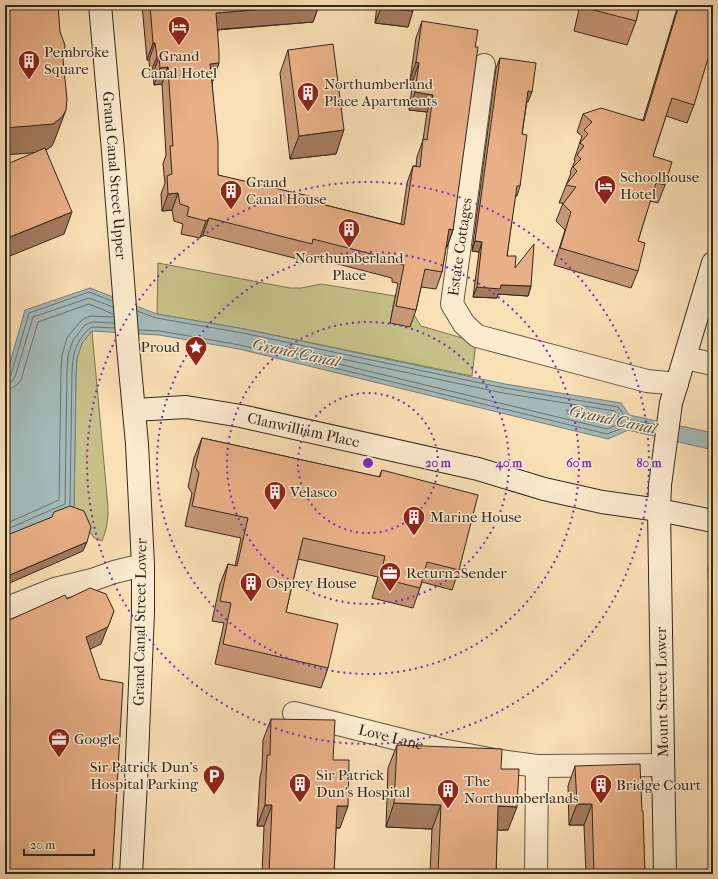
<svg xmlns="http://www.w3.org/2000/svg" width="718" height="879" viewBox="0 0 718 879" font-family="'IM FELL French Canon',serif">
<style>
.green{fill:#c5c088;stroke:#7c7453}
.water{fill:#a4bab9;stroke:#767f7b}
.lines{fill:none;stroke-linecap:round;stroke-linejoin:round}
.shore{stroke:#6b706c;stroke-width:1}
.street-casing{stroke:#645544;stroke-width:24}
.secondary-casing{stroke:#32271e;stroke-width:24}
.street{stroke:#fcebcf;stroke-width:22}
.secondary{stroke:#fcebcf;stroke-width:22}
.wall{fill:#c89774;stroke:#32271e}
.shaded-wall{fill:#a37b5e;stroke:#32271e}
.building{fill:#e9b087;stroke:#32271e}
.ring{fill:none;stroke:#7b2cbf;stroke-width:2;stroke-dasharray:2 4}
.labels{text-anchor:middle;stroke-width:3;stroke-linejoin:round;paint-order:stroke}
.poi-label{font-size:15px;fill:#32271e;stroke:#fcebcf;text-anchor:start}
.street-label{font-size:15px;fill:#32271e;stroke:#fcebcf}
.water-label{font-size:16px;font-style:italic;fill:#54534c;stroke:#fcebcf}
.centre{fill:#7b2cbf;stroke:#fcebcf;stroke-width:2}
.ring-label{font-size:12px;text-anchor:middle;font-weight:bold;fill:#7b2cbf;stroke:#fcebcf;stroke-width:3;stroke-linejoin:round;paint-order:stroke}
</style>
<rect width="100%" height="100%" fill="#fae0b5"/>
<filter id="stains"><feTurbulence type="fractalNoise" baseFrequency=".005" numOctaves="4"/><feColorMatrix values="0 0 0 0 .2 0 0 0 0 .09 0 0 0 0 .02 0 0 0 .5 -.17"/></filter>
<radialGradient id="worn" r=".72"><stop offset=".6" stop-color="#630" stop-opacity="0"/><stop offset="1" stop-color="#630" stop-opacity=".3"/></radialGradient>
<path class="green" d="M158 263 290 288H301L321 284 395 296 390 323 413 313 421 326 476 342 472 376 244 329 157 314Z
M92 331 108 507C108 520 107 529 102 541L94 538 74 510 76 372 77 358 82 343Z"/>
<path class="water" d="M90 288 157 314 244 329 505 384 621 403 629 415 713 433V450L628 430 608 439 239 349 159 335 92 331 82 343 77 358 76 372 74 510 5 540V380L25 310Z"/>
<g class="lines">
<path class="shore" d="M137 311 156 318 243 333 504 388 618 407 627 419 656 425
M139 330 160 331 240 345 607 434 628 426 655 432
M286 347 503 393 615 411 622 422 621 423 607 429 285 351 284 349Z
M5 378 9 377 11 375 29 313 89 292 112 301
M5 383 11 382 15 377 33 317 89 298 113 307
M5 389C12 389 17 386 21 380L38 322 89 304 113 314
M567 410H569L611 417 613 419 612 421 606 423 568 414 567 412Z
M70 505 72 372C73 355 74 346 85 333 88 330 89 328 93 327L115 328
M5 524 59 500 61 371 62 355 67 338 70 334 81 321 85 318 91 316 112 317 114 316
M5 530 65 504 67 372 68 356 73 340 85 325 92 322 114 323"/>
<g class="street-casing">
<g id="street">
<path d="M484 65 452 304 464 324 477 336 647 381 677 384"/>
<path d="M685 358 713 364"/>
<path d="M5 609 55 589 92 580 114 572 143 565"/>
<path id="s1" d="M294 713 442 750 500 761 537 766 663 765"/>
<path d="M536 874 537 766"/>
</g>
</g>
<g class="secondary-casing">
<g id="secondary">
<path id="s2" d="M100 5 113 151 128 347 137 444 143 565V612L136 782 131 874"/>
<path id="s3" d="M134 410 186 407 241 416 478 469 544 489 602 502 659 510 713 521"/>
<path d="M665 874 659 510 660 485 671 403 713 263"/>
</g>
</g>
<use href="#street" class="street"/>
<use href="#secondary" class="secondary"/>
</g>
<path class="wall" d="M142 5H319L313 22 218 30 213 81H212L218 175 321 204 401 224 407 183 413 166H416L417 157 423 140 427 112 409 110 413 80H410L416 38 422 21 475 47 453 230 447 247H446L442 272 436 289 421 287 416 310 410 327 390 323 398 283 392 282V278L307 256 306 261 203 235 200 238 181 234 183 224 174 221 172 210 162 211 161 194 165 183 163 164 166 155 162 84 154 85 153 74H150L149 60H147Z
M377 5H414L408 27 375 23Z
M580 5H640L636 21 627 45 574 31Z
M678 5H713L694 105 687 123 666 116 653 156 665 185 658 203 650 201 638 241V271L631 288 554 265 565 230 556 221 563 203H559L571 173 570 172 575 161 574 160 582 136 577 132 583 114 643 120Z
M288 50 336 154 290 159 280 73Z
M500 58 528 102 527 101 522 134 520 186 517 196H515L507 256 515 268 531 286 528 296 498 294 497 298 473 297 479 252 472 251 496 68Z
M202 438 379 477 382 470 459 570 452 590 422 582 413 608 372 598 378 577 298 559 286 612 328 668 321 688 215 664 224 623 212 621 220 584 228 564 235 566 241 538 185 526 192 493 188 487 194 458Z
M713 555V794L712 692 708 568Z
M271 719 333 760 340 828H336L334 874H262L264 826H257L260 777 262 769 263 740Z
M397 745 501 769 508 830H497L496 874H430L432 829 386 827 388 768Z
M575 766 642 811 645 874H586L584 825H569L568 786Z"/>
<path class="shaded-wall" d="M314 5H319L313 22 210 30 216 13Z
M381 8 413 11 408 27 375 23Z
M153 43H155L149 60H147Z
M157 57H159L153 74H150Z
M416 62 419 63 413 80H410Z
M219 63 213 81 204 82 210 64Z
M168 67 162 84 154 85 160 68Z
M528 91 532 92 528 102 525 101Z
M415 92 433 95 427 112 409 110Z
M66 110 55 139 52 146 43 152 5 155V128Z
M344 130 336 154 290 159 299 136Z
M178 193 172 210 162 211 168 194Z
M72 212 64 234 5 258V239Z
M209 218 203 235 200 238 206 221Z
M449 229 453 230 447 247H443Z
M475 241 482 242 479 252 472 251Z
M501 285 531 286 528 296 498 294 497 298 473 297 477 287Z
M87 542 83 551 5 585V577Z
M114 611 101 644 80 654 86 637Z
M394 803 441 805 432 829 386 827Z
M577 804H592L584 825H569Z
M265 805H272L264 826H257Z
M337 806H348L340 828 329 827Z
M498 806 517 807 508 830H489Z"/>
<path class="building" d="M5 5H58L60 32 65 45 63 60 67 99 66 110 62 117 53 124 5 128Z
M150 5H314L216 13 219 51V63L210 64 218 143V175L322 199 321 204 404 225 413 166 420 167 423 139 427 140 433 95 415 92 419 63 416 62 422 21 478 30 475 47H478L453 230 449 229 442 272 425 269 416 310 396 306 404 265 398 264 399 261 313 239 312 244 209 218 206 221 187 216 189 207 180 204 178 193 168 194 167 176 172 174 170 146H173L168 67 160 68 159 57H157L155 43H153Z
M381 5H414L413 11 381 8Z
M583 5H640L636 21 582 7Z
M679 5H713V42L694 105 672 98 653 156 672 162 665 185 656 183 638 241 645 243 638 271 560 248 571 212 563 204 576 187 566 185 577 171 573 167 581 159 577 155 584 146 580 143 588 134 584 130 592 122 583 114 601 108 644 121Z
M333 44 344 130 299 136 288 50Z
M500 58 536 63 532 92 528 91 522 134 527 135 520 186H517L507 256H516L515 268 534 244 531 286 501 285 500 289 477 287 482 242 475 241Z
M45 148 72 212 5 239V174L7 173 5 169V165Z
M202 438 380 477 382 470 478 495 459 570 427 562 420 588 380 578 385 556 303 538 286 612 338 624 328 668 223 644 231 603 220 601 228 564 237 566 248 518 192 506 199 473 195 467Z
M70 506 84 511 91 527 87 542 5 577V536L52 517 54 512Z
M90 588 106 594 114 611 108 627 86 637 100 679 123 683 112 874H5V622L65 595 67 599Z
M271 719 335 720 333 760H349L348 806H337L334 874H269L272 805H265L267 755H270Z
M397 745 502 749 501 769H519L517 807 498 806 496 874H438L441 805 394 803Z
M640 764 642 811H643L645 874H594L592 804H577L575 766Z
M391 873 422 874H391Z"/>
<g class="ring">
<circle cx="368" cy="463" r="70"/>
<circle cx="368" cy="463" r="141"/>
<circle cx="368" cy="463" r="211"/>
<circle cx="368" cy="463" r="281"/>
</g>
<defs>
<g id="hotel-pin" transform="scale(1.15)"><path d="M0 17L-7.5 6A9.5 9.5 0 1 1 7.5 6Z" fill="#8f2418" stroke="#fcebcf"/><path d="M-6-4.5h1.5V1H6V5H4.5V3h-9V5H-6ZM-4 0a1.8 1.8 0 1 1 3.6 0ZM.5 0V-2.5h3Q6-2.5 6 0Z" fill="#fff"/></g>
<g id="building-pin" transform="scale(1.15)"><path d="M0 17L-7.5 6A9.5 9.5 0 1 1 7.5 6Z" fill="#8f2418" stroke="#fcebcf"/><path d="M-4-6H4V6H1V3H-1V6H-4ZM-2.5-4.3h1.7v1.8h-1.7ZM.8-4.3h1.7v1.8H.8ZM-2.5-1h1.7V.8h-1.7ZM.8-1h1.7V.8H.8Z" fill="#fff"/></g>
<g id="sight-pin" transform="scale(1.15)"><path d="M0 17L-7.5 6A9.5 9.5 0 1 1 7.5 6Z" fill="#8f2418" stroke="#fcebcf"/><path d="M0-6L1.8-2.2L6-1.7L2.9 1.2L3.7 5.4L0 3.3L-3.7 5.4L-2.9 1.2L-6-1.7L-1.8-2.2Z" fill="#fff"/></g>
<g id="office-pin" transform="scale(1.15)"><path d="M0 17L-7.5 6A9.5 9.5 0 1 1 7.5 6Z" fill="#8f2418" stroke="#fcebcf"/><path d="M-6-3h4V-5.5h4V-3h4V5H-6ZM-1-4.5V-3h2v-1.5ZM-6 0V1H6V0Z" fill="#fff"/></g>
<g id="parking-pin" transform="scale(1.15)"><path d="M0 17L-7.5 6A9.5 9.5 0 1 1 7.5 6Z" fill="#8f2418" stroke="#fcebcf"/><path d="M-3.5-5.5H1a3.5 3.5 0 0 1 0 7H-1V5.5H-3.5ZM-1-3.4V-.6H.8a1.4 1.4 0 0 0 0-2.8Z" fill="#fff"/></g>
</defs>
<g fill-rule="evenodd">
<use href="#hotel-pin" x="179" y="27"/>
<use href="#building-pin" x="29" y="61"/>
<use href="#building-pin" x="308" y="93"/>
<use href="#hotel-pin" x="605" y="186"/>
<use href="#building-pin" x="231" y="191"/>
<use href="#building-pin" x="349" y="229"/>
<use href="#sight-pin" x="196" y="347"/>
<use href="#building-pin" x="275" y="492"/>
<use href="#building-pin" x="414" y="517"/>
<use href="#office-pin" x="390" y="573"/>
<use href="#building-pin" x="251" y="583"/>
<use href="#office-pin" x="59" y="739"/>
<use href="#parking-pin" x="214" y="776"/>
<use href="#building-pin" x="300" y="784"/>
<use href="#building-pin" x="601" y="785"/>
<use href="#building-pin" x="448" y="790"/>
</g>
<g class="labels">
<g class="poi-label">
<text x="44" y="57">Pembroke<tspan x="44" dy="17">Square</tspan></text>
<text x="179" y="61" text-anchor="middle">Grand<tspan x="179" dy="17">Canal Hotel</tspan></text>
<text x="324" y="89">Northumberland<tspan x="324" dy="17">Place Apartments</tspan></text>
<text x="620" y="182">Schoolhouse<tspan x="620" dy="17">Hotel</tspan></text>
<text x="246" y="187">Grand<tspan x="246" dy="17">Canal House</tspan></text>
<text x="349" y="263" text-anchor="middle">Northumberland<tspan x="349" dy="17">Place</tspan></text>
<text x="180" y="352" text-anchor="end">Proud</text>
<text x="290" y="497">Velasco</text>
<text x="430" y="522">Marine House</text>
<text x="406" y="578">Return2Sender</text>
<text x="266" y="588">Osprey House</text>
<text x="74" y="744">Google</text>
<text x="198" y="772" text-anchor="end">Sir Patrick Dun's<tspan x="198" dy="17">Hospital Parking</tspan></text>
<text x="316" y="780">Sir Patrick<tspan x="316" dy="17">Dun's Hospital</tspan></text>
<text x="464" y="786">The<tspan x="464" dy="17">Northumberlands</tspan></text>
<text x="616" y="790">Bridge Court</text>
</g>
<g class="street-label">
<text dy="5" stroke="none"><textPath href="#s2" startOffset="171">Grand Canal Street Upper</textPath></text>
<text transform="translate(460 247) rotate(-82)" y="5">Estate Cottages</text>
<text dy="5" stroke="none"><textPath href="#s3" startOffset="172">Clanwilliam Place</textPath></text>
<text transform="translate(140 622) rotate(-89)" y="5">Grand Canal Street Lower</text>
<text transform="translate(662 692) rotate(-91)" y="5">Mount Street Lower</text>
<text dy="5" stroke="none"><textPath href="#s1" startOffset="100">Love Lane</textPath></text>
</g>
<g class="water-label">
<text transform="translate(296 352) rotate(12)" y="6">Grand Canal</text>
<text transform="translate(613 419) rotate(12)" y="6">Grand Canal</text>
</g>
</g>
<circle cx="368" cy="463" r="6" class="centre"/>
<g class="ring-label">
<text x="438" y="467">20 m</text>
<text x="509" y="467">40 m</text>
<text x="579" y="467">60 m</text>
<text x="649" y="467">80 m</text>
</g>
<rect width="718" height="879" fill="none" stroke="#fae0b5" stroke-width="20"/>
<rect x="6" y="6" width="706" height="867" fill="none" stroke="#32271e" stroke-width="2"/>
<rect x="10" y="10" width="698" height="859" fill="none" stroke="#32271e"/>
<path d="M24 849v6h70v-6" fill="none" stroke="#32271e" stroke-width="2"/>
<text x="30" y="849" font-size="12" fill="#32271e" stroke="#fcebcf" stroke-width="3" paint-order="stroke">20 m</text>
<rect width="100%" height="100%" filter="url(#stains)"/>
<rect width="100%" height="100%" fill="url(#worn)"/>
</svg>
